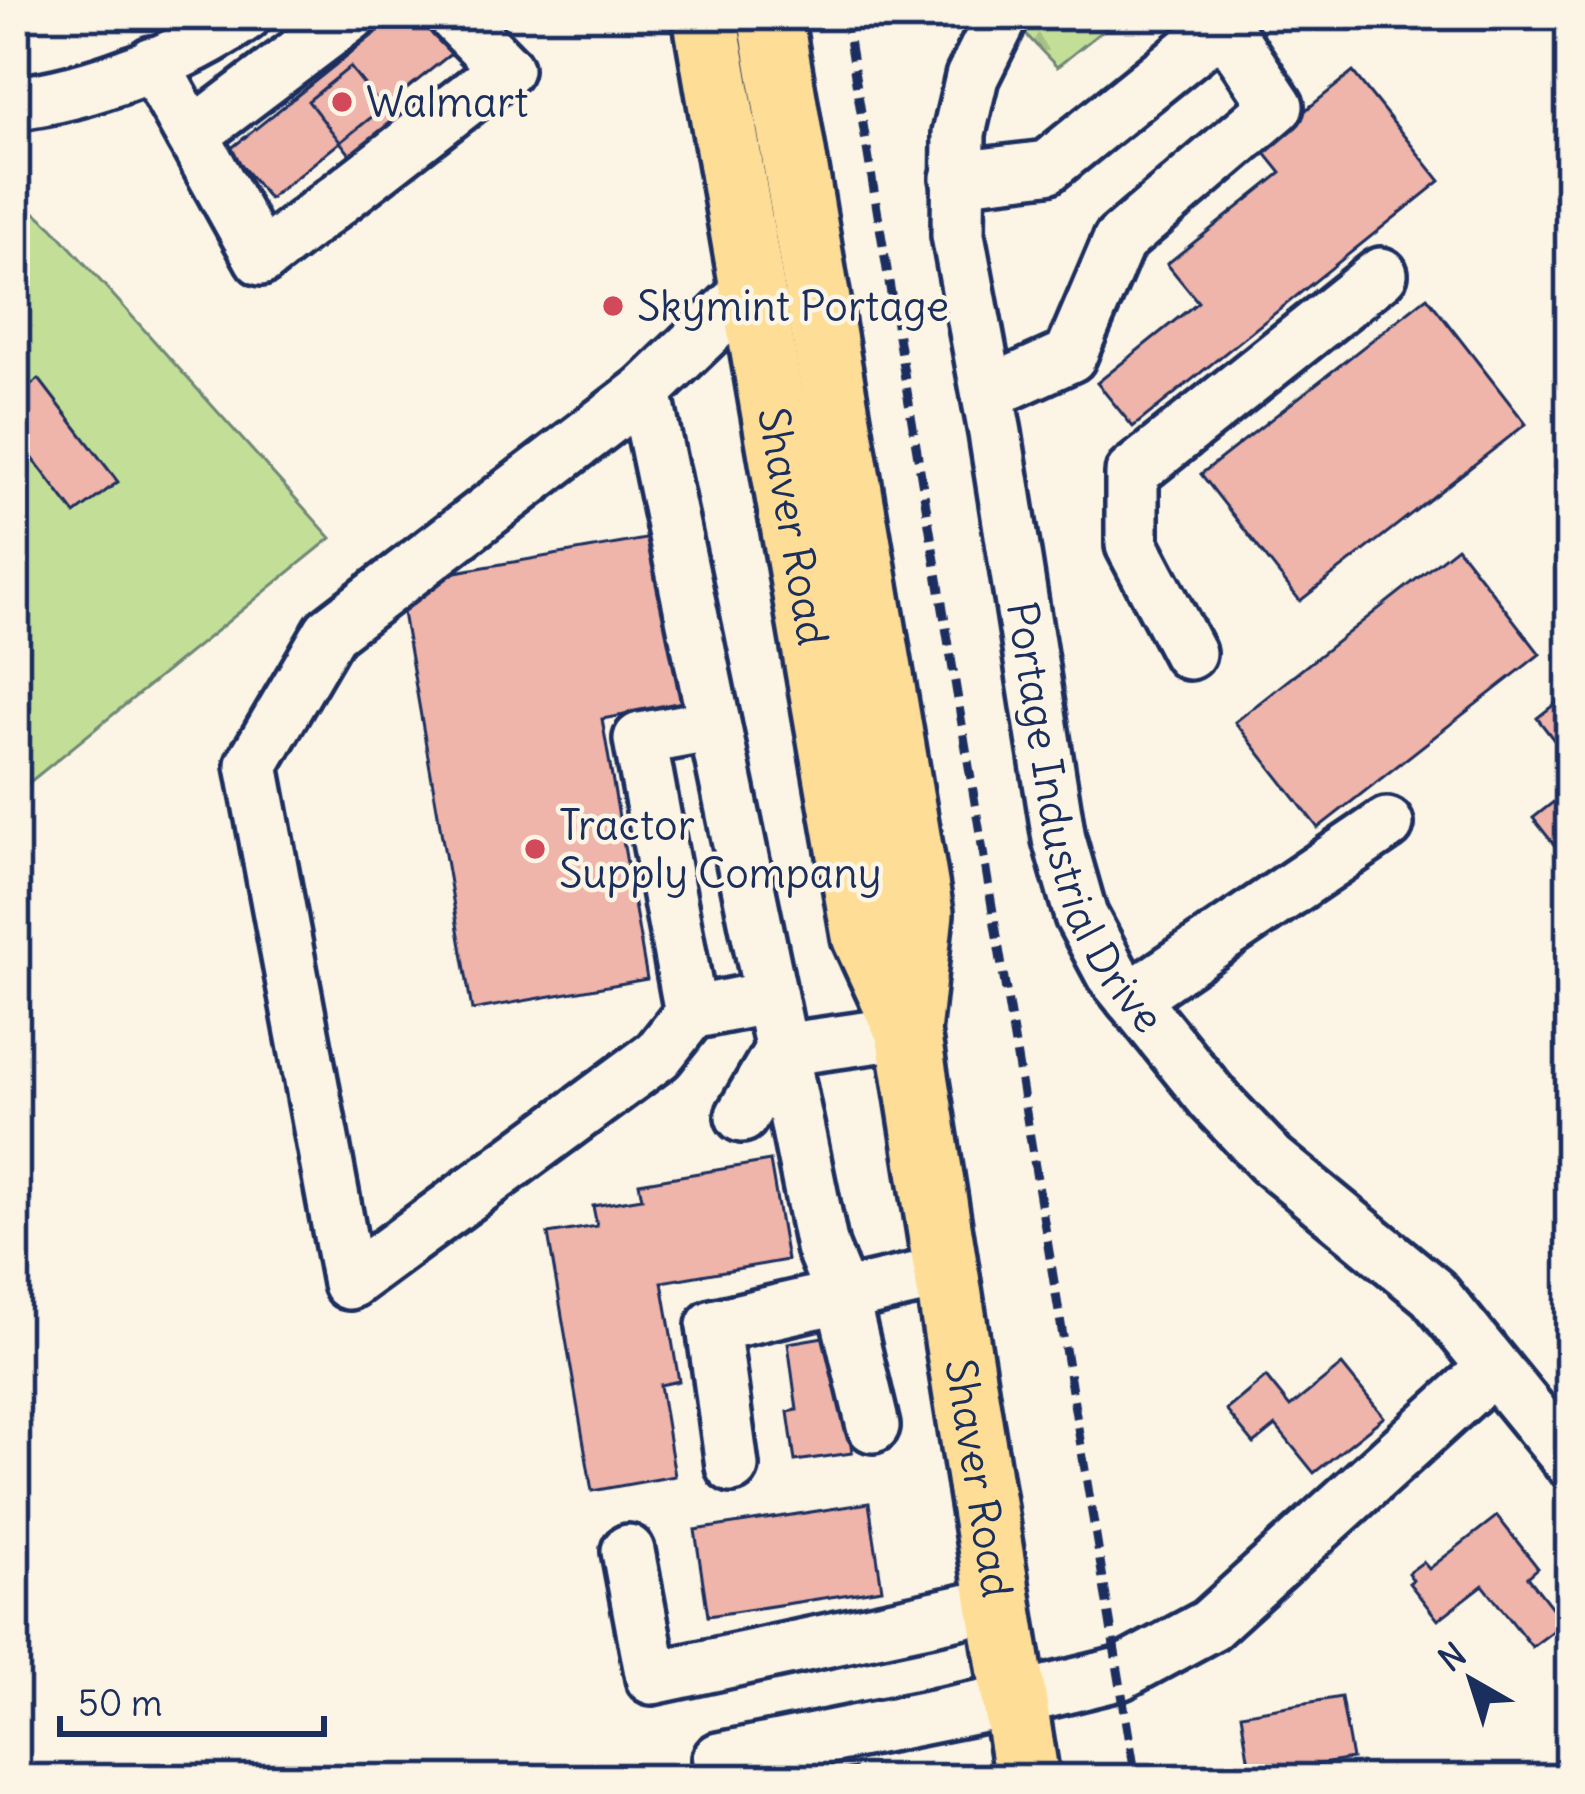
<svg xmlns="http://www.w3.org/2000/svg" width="1585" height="1794" viewBox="0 0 1585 1794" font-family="Delius,sans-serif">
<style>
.green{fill:#c3df97;stroke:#6f877a;stroke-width:3}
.forest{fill:url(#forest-firs);stroke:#6f877a;stroke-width:3}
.building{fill:#efb4aa;stroke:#1b2f5e;stroke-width:3}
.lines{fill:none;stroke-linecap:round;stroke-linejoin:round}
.minor-casing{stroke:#1b2f5e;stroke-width:60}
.major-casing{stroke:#1b2f5e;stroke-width:72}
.minor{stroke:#fcf5e5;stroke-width:51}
.major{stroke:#fedd96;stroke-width:63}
.rail{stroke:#1b2f5e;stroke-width:9;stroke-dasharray:18 9;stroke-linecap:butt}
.poi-dot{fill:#d1495b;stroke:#fcf5e5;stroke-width:4.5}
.labels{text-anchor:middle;stroke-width:9;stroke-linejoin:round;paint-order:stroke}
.poi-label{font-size:42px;fill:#1b2f5e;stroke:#fcf5e5;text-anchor:start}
.street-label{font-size:42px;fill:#1b2f5e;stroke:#fcf5e5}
</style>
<defs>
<pattern id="forest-firs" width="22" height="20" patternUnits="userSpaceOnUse" patternTransform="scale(3)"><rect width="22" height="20" fill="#c3df97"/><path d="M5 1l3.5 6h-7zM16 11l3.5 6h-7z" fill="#a7c085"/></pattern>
</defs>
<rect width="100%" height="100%" fill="#fcf5e5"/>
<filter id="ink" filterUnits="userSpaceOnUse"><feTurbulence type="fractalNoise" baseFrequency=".00833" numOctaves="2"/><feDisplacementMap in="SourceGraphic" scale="24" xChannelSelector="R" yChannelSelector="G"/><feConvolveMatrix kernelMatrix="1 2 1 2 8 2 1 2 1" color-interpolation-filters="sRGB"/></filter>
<g filter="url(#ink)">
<path class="green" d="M15 195 52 227 331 538 15 794Z"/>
<path class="forest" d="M1025 15H1122L1057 67 1018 26Z"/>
<path class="building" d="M398 15H446L467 41 269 199 229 150Z
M350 67 398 127 355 161 308 101Z
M1353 72 1440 181 1133 427 1097 383 1198 302 1167 264 1281 173 1260 147Z
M1427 297 1526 424 1300 601 1201 474Z
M39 379 118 482 75 514 15 435V397Z
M657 537 686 704 602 719 647 979 472 1010 401 601 427 577Z
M1457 547 1540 654 1318 828 1235 722Z
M1570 692V761L1537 718Z
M1570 789V865L1533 818Z
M770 1161 787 1260 662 1282 679 1381 660 1385 675 1476 592 1491 548 1234 597 1226 593 1206 642 1198 639 1183Z
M835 1335 852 1453 795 1461 788 1412 797 1410 788 1343Z
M1342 1365 1384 1417 1314 1473 1276 1426 1254 1444 1226 1410 1266 1377 1290 1407Z
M869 1503 882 1589 708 1616 695 1530Z
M1497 1516 1538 1568 1528 1577 1564 1623 1532 1647 1483 1585 1438 1620 1409 1583 1413 1580 1408 1573 1423 1562 1429 1569Z
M1341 1697 1352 1759 1251 1776 1241 1714Z
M854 1768 856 1779H796V1778Z"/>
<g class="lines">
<g class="minor-casing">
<g id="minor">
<path id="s1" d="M1003 15 972 77 959 133 958 235 995 433 1059 839 1081 916 1112 974 1214 1100 1271 1160 1433 1293 1570 1461"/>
<path d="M152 63 261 259 506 69 453 15"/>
<path d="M15 103C88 95 184 58 245 15"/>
<path d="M192 135 351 15"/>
<path d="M957 178 1047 167 1223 25 1277 106 1119 241 1070 356 988 393"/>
<path d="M751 289 645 391 771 997"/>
<path d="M645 391 330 632 252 765 349 1283 658 1055 691 1013 771 997 822 1247 842 1296 873 1426"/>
<path d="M1189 653 1132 545V473L1381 274"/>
<path d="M1131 998 1387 824"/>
<path d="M691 1013 640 739 714 725"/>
<path d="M742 1116 781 1050 908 1032"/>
<path d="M732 1466 713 1326 946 1272"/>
<path d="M628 1551 652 1678 997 1604"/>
<path d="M721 1779 719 1759 1013 1700 1119 1674 1210 1625 1493 1368"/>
</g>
</g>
<g class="major-casing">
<g id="major">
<path id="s2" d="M705 15 864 936 908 1032"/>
<path id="s3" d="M770 15 921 913 908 1032 1027 1779"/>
</g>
</g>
<use href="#minor" class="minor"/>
<use href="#major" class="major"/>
<path class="rail" d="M845 15 1136 1779"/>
</g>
</g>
<g class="poi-dot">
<circle cx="342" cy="102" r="12"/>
<circle cx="613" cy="306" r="12"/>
<circle cx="535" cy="849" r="12"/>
</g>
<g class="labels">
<g class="poi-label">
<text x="366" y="117">Walmart</text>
<text x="637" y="321">Skymint Portage</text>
<text x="559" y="840">Tractor<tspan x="559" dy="48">Supply Company</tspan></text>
</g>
<g class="street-label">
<text dy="15" stroke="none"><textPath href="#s2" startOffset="519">Shaver Road</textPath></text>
<text dy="15" stroke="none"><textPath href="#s1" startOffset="828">Portage Industrial Drive</textPath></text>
<text dy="15" stroke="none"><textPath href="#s3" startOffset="1482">Shaver Road</textPath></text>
</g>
</g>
<rect width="1585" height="1794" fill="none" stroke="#fcf5e5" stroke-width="60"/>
<rect x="30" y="30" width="1525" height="1734" fill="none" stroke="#1b2f5e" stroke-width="4.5" filter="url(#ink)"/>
<g transform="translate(1471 1680) rotate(321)" stroke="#fcf5e5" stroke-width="9" paint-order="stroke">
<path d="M0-9L21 45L0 30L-21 45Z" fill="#1b2f5e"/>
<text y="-18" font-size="33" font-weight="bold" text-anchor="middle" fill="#1b2f5e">N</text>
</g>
<path d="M60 1716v18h264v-18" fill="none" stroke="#1b2f5e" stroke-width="6"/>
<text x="78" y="1716" font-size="36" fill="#1b2f5e" stroke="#fcf5e5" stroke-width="9" paint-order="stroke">50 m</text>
</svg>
